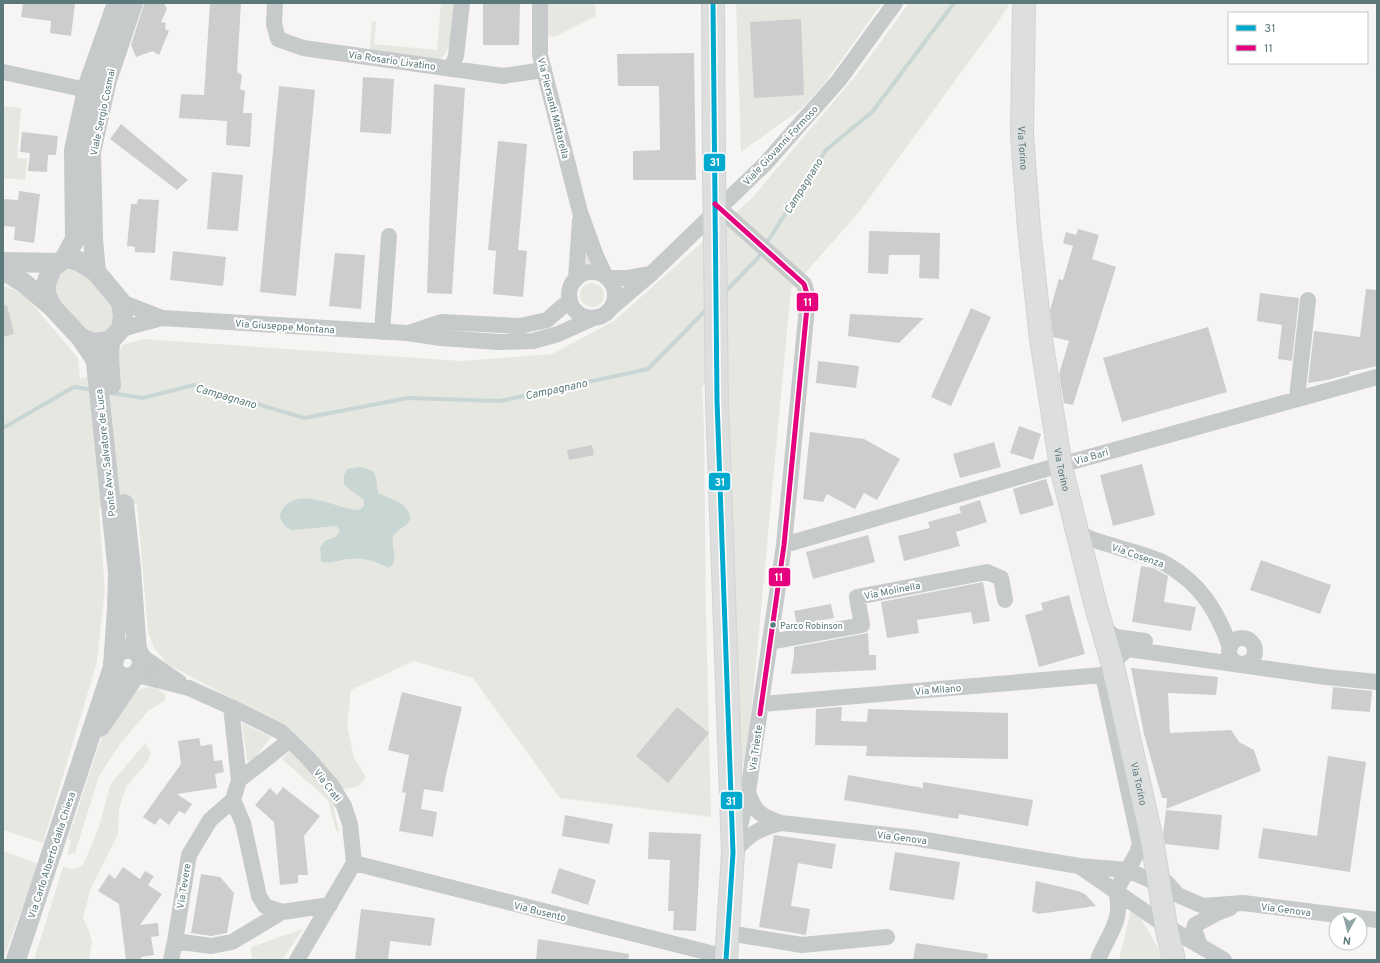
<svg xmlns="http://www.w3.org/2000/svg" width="1380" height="963" viewBox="0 0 1380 963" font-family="Overpass,sans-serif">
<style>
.green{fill:#e7e7e1}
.water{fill:#c8d6d4}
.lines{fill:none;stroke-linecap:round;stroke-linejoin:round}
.stream{stroke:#c8d6d4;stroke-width:4}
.building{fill:#cccece}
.primary-casing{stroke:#d2d3d2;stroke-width:24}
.minor{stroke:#c7caca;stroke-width:16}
.tertiary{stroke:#c7caca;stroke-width:20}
.primary{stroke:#dddfdf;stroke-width:22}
.primary-bridge-casing{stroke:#d2d3d2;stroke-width:24;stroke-linecap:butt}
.minor-bridge{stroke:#c7caca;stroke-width:16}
.primary-bridge{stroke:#dddfdf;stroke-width:22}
.bus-1-casing{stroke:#fff;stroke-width:8}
.bus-2-casing{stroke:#fff;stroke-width:8}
.bus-1{stroke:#00a9ce;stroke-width:5}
.bus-2{stroke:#e5007d;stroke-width:5}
.bus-dot{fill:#5b787b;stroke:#fff;stroke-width:1.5}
.labels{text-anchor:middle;stroke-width:4;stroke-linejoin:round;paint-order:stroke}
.bus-label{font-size:9px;fill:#5b787b;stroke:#fff;text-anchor:start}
.street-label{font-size:10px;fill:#5b787b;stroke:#fff}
.water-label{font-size:11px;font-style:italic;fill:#5a7c79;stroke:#fff}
.line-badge{stroke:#fff;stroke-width:1.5}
.badge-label{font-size:11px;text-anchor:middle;font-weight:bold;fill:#fff}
</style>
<rect width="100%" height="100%" fill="#f6f5f4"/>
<path class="green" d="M441 3H455C454 24 455 45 439 62L370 51 372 21 376 22 374 44 437 50Z
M547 3H595L596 16 554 37 546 34Z
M736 3H882L824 84 801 109 741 152Z
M909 3H1010L998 22 859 212 791 289 747 759 743 764 740 762 728 357 702 387 704 425 706 614 711 817 560 798 473 678 414 661 351 690 347 726 354 758 366 777 358 787 343 789 286 727 167 664 154 648 148 632 137 504 99 508 105 590 97 662 43 843 3 830V286L23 293 78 358 80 379 118 366 119 355 122 345 143 339 461 361 552 354 614 321 751 199 858 73Z
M3 106 21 108 17 158 27 159 25 180 3 178Z
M582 228 601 272 591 269 581 272Z
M78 264 119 303 118 328 93 340 54 305 55 270Z
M580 295a12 12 0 1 1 24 0a12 12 0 1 1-24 0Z
M149 687 158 689 165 694V701L149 710 120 744 99 776 75 853 67 855 71 840 68 839 103 733 127 698 140 689Z
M242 723 271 737 252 762 247 760Z
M145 743 151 754 145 765 126 787 119 809 118 834 91 888 83 918 89 931 92 943 89 960H34L63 867 74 869 83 865 99 827 110 785Z
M289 752 310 770 331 796 339 831H336L328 800 282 759Z
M3 851 38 864 3 960Z
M1131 911 1138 913 1159 950 1162 960H1119Z
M303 929 282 960H252L251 947Z"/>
<path class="water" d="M360 467 373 471 376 477 378 493C388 498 405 502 409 513 414 527 396 527 393 537 390 548 401 561 388 568 376 561 362 557 348 559 338 560 331 565 321 561L320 548 325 541 337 536 340 530 336 526 291 530C286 527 281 523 280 516 280 512 283 508 286 505 305 488 337 509 359 510L364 506V500L344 485V475L347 469Z"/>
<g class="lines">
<path class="stream" d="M766 244 826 150 873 111 954 3
M723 294 756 260 762 252
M111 393 143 398 194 385 304 418 408 398 500 401 648 369 708 308
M3 428 74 387 94 390"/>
</g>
<path class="building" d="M23 3H75L71 36 50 33 51 21 21 17Z
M146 3H164L167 9 161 22 166 23 165 29 169 31 159 55 153 51 136 57 131 45 144 4Z
M210 3H241L237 72 242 75 240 89 245 91 243 113H252L250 147 226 145 227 121 179 118 181 94 204 95Z
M483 3H520L519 45H483Z
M801 19 804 95 754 98 750 22Z
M694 53 696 180H633V151L660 150 659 86H618L617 54Z
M363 77 394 79 391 134 360 132Z
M434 84 465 88 452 294 427 293Z
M279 86 315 90 296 296 260 292Z
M121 124 188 180 177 190 110 139Z
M22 132 58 136 56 155H48L47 172 28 171 30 153 20 152Z
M498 141 527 144 518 250 527 251 523 297 493 294 496 251 488 250Z
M212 172 243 175 238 231 207 229Z
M19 191 40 194 34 243 14 240 15 227 3 226V199L18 200Z
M138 199 159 200 155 253 135 252V247L127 246 131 204H137Z
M1078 229 1099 235 1092 259 1116 267 1073 405 1064 403 1059 374 1069 341 1053 337 1050 310 1059 279 1063 280 1073 246 1063 243 1066 232 1076 235Z
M869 231 940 233 939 279 919 278 920 255H889L888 274 868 273Z
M173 251 226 257 223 286 170 280Z
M335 253 365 255 361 309 329 306Z
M1366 289 1377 290V366L1349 372 1350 374 1327 380 1308 383 1314 331 1360 337Z
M1260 293 1299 298 1292 361 1278 359 1282 325 1257 321Z
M7 305 14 334 3 337V306Z
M971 308 991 317 951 406 931 397Z
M850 314 924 318 899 343 848 336Z
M1208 327 1227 392 1122 422 1103 358Z
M818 361 859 366 856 388 816 383Z
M1019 426 1041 434 1033 460 1010 453Z
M810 432 864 439 900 459 877 500 864 493 855 509 827 494 823 502 803 499Z
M994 442 1001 467 960 478 953 454Z
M592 445 594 455 569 460 567 450Z
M1142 464 1155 515 1113 526 1100 475Z
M1046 479 1054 505 1020 515 1013 489Z
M980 500 987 522 956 532 960 546 904 561 898 536 930 528 928 522 961 513 959 507Z
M868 535 875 562 813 579 806 552Z
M1261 560 1331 585 1320 614 1250 590Z
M1141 566 1153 568 1168 576 1164 602 1196 607 1191 631 1132 622Z
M983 582 990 621 973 624 971 612 917 620 919 633 887 638 881 602Z
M1069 595 1085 654 1039 667 1025 615 1043 610 1041 603Z
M831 604 834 618 797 625 794 611Z
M868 633 869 655H876V670L791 674 794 655V647Z
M1131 668 1218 677 1216 695 1168 693 1170 733 1231 730 1239 742 1254 750 1261 771 1166 809 1167 798H1162L1144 734Z
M1333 687 1372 691 1370 712 1331 709Z
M402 692 462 707 446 775 443 792 424 789 421 809 437 812 433 837 399 831 406 793 402 792 409 755 388 750Z
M677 707 709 733 668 783 636 756Z
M842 707 841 721 867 722 868 709 1008 713V759L866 756 867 746 815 745 816 709Z
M199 738 201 746 212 744 214 761 222 760 224 772 215 774 217 788 177 794 192 804 185 814 179 811 169 825 160 818 155 825 143 817 181 764 178 741Z
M1328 756 1366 762 1350 872 1258 858 1263 828 1317 836Z
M848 775 923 788V782L1033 800 1028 826 959 814 958 819 844 800Z
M283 787 320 816 304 836 308 875H298V883L280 885 274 822 255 805 270 788 277 795Z
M1166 810 1222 815 1219 850 1165 844 1163 834Z
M565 815 613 824 609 844 562 836Z
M649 832 701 834 696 931 673 930 674 911H668L670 860 648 859Z
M774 835 836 844 832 869 798 863 791 906 810 909 806 935 759 927Z
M895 852 960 862 954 900 889 890Z
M123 867 140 879 145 871 154 876 148 885 162 894 140 925 158 923 159 936 151 937 154 955 141 957V960H126L119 904 98 891 109 874 115 879Z
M559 868 596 880 588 905 551 893Z
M201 874 220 877 234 893 227 933 211 936 191 933Z
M1036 881 1078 891 1085 894 1096 906 1038 914 1032 911Z
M361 909 435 918 431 946 390 941 388 960H355Z
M538 939 629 954 628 960H536Z
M916 943 988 954 987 960H913Z"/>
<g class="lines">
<g class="primary-casing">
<g id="primary">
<path d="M713 3 714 170"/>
<path d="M717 400 733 853 726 960"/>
<path id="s1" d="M1095 603 1112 662 1152 840 1166 926 1174 960"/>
</g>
</g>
<path class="minor" d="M275 3 274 24 278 39 303 48 503 76 543 70
M540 3V55L580 212 596 256 606 277
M451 69 456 56 462 3
M3 72 87 90
M569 295a23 23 0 1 1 46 0a23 23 0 1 1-46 0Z
M608 278H627L649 274
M576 279 580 220
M121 302 162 318 407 333 441 338 498 342 533 341 558 334 596 317
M610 309 651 274 765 164 839 80 895 3
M121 329 162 318
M382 332 389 236
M411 332 441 322 520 326 547 320 570 300
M1297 398 1308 300
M1072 528C1089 541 1104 542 1123 549 1137 553 1154 557 1166 564 1201 584 1217 611 1230 647
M784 545 1046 469 1377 377
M1103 628 1116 637 1145 641
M1229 651a13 13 0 1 1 26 0a13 13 0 1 1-26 0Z
M770 642 862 625 857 597 987 572 1001 578 1005 600
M140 655 179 682
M1112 662 1128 649 1326 677 1377 682
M137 675 189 688 231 707 281 732 307 757 332 786 344 806 350 824 354 863 297 960
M762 704 1114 674
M231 707 239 780
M290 740 239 780 233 800 243 823 259 896 265 906 282 912 330 905
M748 792C755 813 761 816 781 823
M738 835 748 792 784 545 808 297 804 284
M734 852C749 834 758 829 781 823L914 838 1079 866 1127 870 1171 889
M354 863 726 957
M1079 866 1166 926 1224 960
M1166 882 1178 895 1203 906 1243 903 1377 920
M728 933 802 945 887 937
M175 941 189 855 210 820 233 800
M1200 946 1194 929 1195 925 1217 913 1230 908
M171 960 175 941 211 946 232 942 282 912
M1098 960C1108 934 1124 921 1116 891L1137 853 1140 844 1103 675"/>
<path class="tertiary" d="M65 258 75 239 74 150 88 85 117 3
M65 258 79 261 96 272 121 302 123 316 121 329 110 341 93 343 81 338 52 307 46 294V284L52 268Z
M3 262 58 263
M3 270 24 283 52 307
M96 272 93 239 91 152 107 80 133 3
M81 338 94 357 96 363 118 573 117 609 113 667 115 672 123 678H128L137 675 143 663 139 653C128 645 116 649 113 662
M110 341 109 360 111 385
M124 504 131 569 137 652
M100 727 134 677
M16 960 113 667"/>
<use href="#primary" class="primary"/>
<g class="primary-bridge-casing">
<g id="primary-bridge">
<path id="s2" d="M1024 3 1022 134 1029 229 1041 339 1061 467 1095 603"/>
<path d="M714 170 717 400"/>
</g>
</g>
<path class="minor-bridge" d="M715 204 804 284"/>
<use href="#primary-bridge" class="primary-bridge"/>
<g class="bus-1-casing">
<path id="bus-1" d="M713 3 717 400 733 853 726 960"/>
</g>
<g class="bus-2-casing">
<path id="bus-2" d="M715 204 804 284 808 297 784 545 760 714"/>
</g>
<use href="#bus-1" class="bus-1"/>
<use href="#bus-2" class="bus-2"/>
</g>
<circle class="bus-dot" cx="773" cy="625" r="3.5"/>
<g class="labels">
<g class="bus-label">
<text x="780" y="629">Parco Robinson</text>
</g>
<g class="street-label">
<text transform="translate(392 60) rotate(8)" y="4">Via Rosario Livatino</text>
<text transform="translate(554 108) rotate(76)" y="4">Via Piersanti Mattarella</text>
<text transform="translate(102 112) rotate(-78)" y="4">Viale Sergio Cosmai</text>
<text transform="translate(780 145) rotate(-47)" y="4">Viale Giovanni Formoso</text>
<text dy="4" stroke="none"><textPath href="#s2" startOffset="145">Via Torino</textPath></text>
<text transform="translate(285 326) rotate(4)" y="4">Via Giuseppe Montana</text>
<text transform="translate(105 453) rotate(-96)" y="4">Ponte Avv. Salvatore de Luca</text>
<text transform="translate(1091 456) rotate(-16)" y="4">Via Bari</text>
<text dy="4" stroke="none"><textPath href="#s2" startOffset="469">Via Torino</textPath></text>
<text transform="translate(1138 555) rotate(19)" y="4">Via Cosenza</text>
<text transform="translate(892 590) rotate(-11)" y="4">Via Molinella</text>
<text transform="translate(938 689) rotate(-5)" y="4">Via Milano</text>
<text transform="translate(755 748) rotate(-82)" y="4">Via Trieste</text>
<text dy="4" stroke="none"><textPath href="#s1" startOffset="186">Via Torino</textPath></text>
<text transform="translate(328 785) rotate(53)" y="4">Via Crati</text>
<text transform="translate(902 837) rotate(7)" y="4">Via Genova</text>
<text transform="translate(51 855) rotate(-72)" y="4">Via Carlo Alberto dalla Chiesa</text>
<text transform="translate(183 886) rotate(-81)" y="4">Via Tevere</text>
<text transform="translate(1286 909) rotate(7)" y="4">Via Genova</text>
<text transform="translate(540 911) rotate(14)" y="4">Via Busento</text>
</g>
<g class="water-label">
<text transform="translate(803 186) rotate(-58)" y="4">Campagnano</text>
<text transform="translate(556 389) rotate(-12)" y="4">Campagnano</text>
<text transform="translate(226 396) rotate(16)" y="4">Campagnano</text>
</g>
</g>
<g class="line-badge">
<rect x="703" y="153" width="23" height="19" rx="4" fill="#00a9ce"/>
<rect x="796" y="292" width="23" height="20" rx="4" fill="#e5007d"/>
<rect x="708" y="472" width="23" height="19" rx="4" fill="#00a9ce"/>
<rect x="768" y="567" width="23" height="20" rx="4" fill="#e5007d"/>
<rect x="720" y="791" width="23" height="19" rx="4" fill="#00a9ce"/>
</g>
<g class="badge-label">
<text x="715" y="166">31</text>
<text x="808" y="306">11</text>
<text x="720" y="486">31</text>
<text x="779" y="581">11</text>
<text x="731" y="805">31</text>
</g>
<rect width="1380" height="963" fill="none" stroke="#5b787b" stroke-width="8"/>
<rect x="1228" y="12" width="140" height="52" fill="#ffffff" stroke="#bdc9ca"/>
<rect x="1236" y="25" width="20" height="6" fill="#00a9ce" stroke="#bdc9ca"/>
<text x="1264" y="32" font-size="12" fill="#5b787b">31</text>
<rect x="1236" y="45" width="20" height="6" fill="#e5007d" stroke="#bdc9ca"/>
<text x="1264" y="52" font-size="12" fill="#5b787b">11</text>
<g transform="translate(1348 931) rotate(187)"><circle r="19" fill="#ffffff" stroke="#bdc9ca"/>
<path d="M0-3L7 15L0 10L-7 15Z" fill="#91a4a5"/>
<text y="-6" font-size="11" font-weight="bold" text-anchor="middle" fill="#5b787b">N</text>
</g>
</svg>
